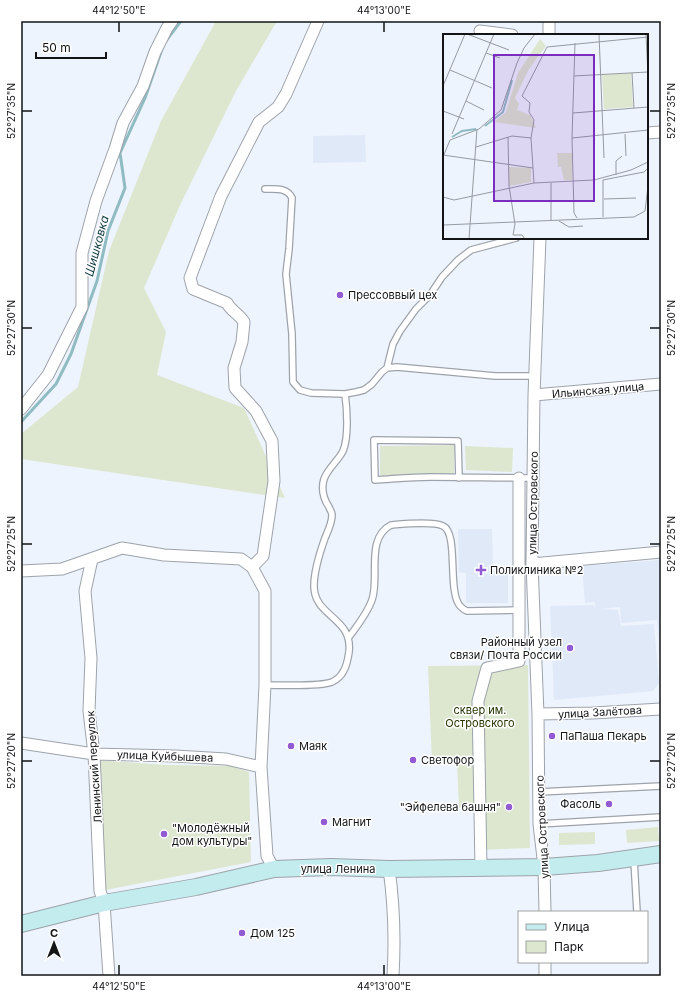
<svg xmlns="http://www.w3.org/2000/svg" width="682" height="997" viewBox="0 0 682 997" font-family="Inter,sans-serif">
<style>
.built{fill:#dfe9f8}
.green{fill:#dde6cf}
.lines{fill:none;stroke-linecap:round;stroke-linejoin:round}
.stream{stroke:#8fbbc2;stroke-width:3}
.lane-casing{stroke:#9ea3ab;stroke-width:8}
.street-casing{stroke:#9ea3ab;stroke-width:13}
.secondary-casing{stroke:#9ea3ab;stroke-width:18}
.lane{stroke:#fff;stroke-width:5.5}
.street{stroke:#fff;stroke-width:11}
.secondary{stroke:#c2eced;stroke-width:16}
.ticks{fill:none;stroke:#121416;stroke-width:1.5}
.poi-dot{fill:#915bd3;stroke:#fff;stroke-width:1.5}
.labels{text-anchor:middle;stroke-width:3;stroke-linejoin:round;paint-order:stroke}
.poi-label{font-size:11px;fill:#121416;stroke:#fff;text-anchor:start}
.street-label{font-size:11px;fill:#121416;stroke:#fff}
.park-label{font-size:11px;fill:#263500;stroke:#fff}
.water-label{font-size:12px;font-style:italic;fill:#0e393f;stroke:#fff}
.inset-river{fill:none;stroke:#8fbbc2;stroke-width:2}
.inset-road{fill:none;stroke:#969aa1;stroke-width:1}
.view{fill:#7b2cbf;fill-opacity:0.15;stroke:#7b2cbf;stroke-width:2}
.inset-edge{fill:none;stroke:#121416;stroke-width:2}
.neatline{fill:none;stroke:#121416;stroke-width:1.5}
.ticks-label{font-size:10px;text-anchor:middle;fill:#121416}
</style>
<rect width="100%" height="100%" fill="#eef4fd"/>
<path class="built" d="M365 135 366 162 313 163V136Z
M458 529H492L493 568H508V603H466V573L459 572Z
M661 560V665L657 620 621 623 620 607 600 609 618 610 621 626 654 624 659 683 653 691 554 700 550 606 593 605 595 608V602L585 603 582 566Z"/>
<path class="green" d="M216 21H277L236 91 181 203 144 288 166 332 157 375 244 408 285 498 21 459V434L78 387 109 251 161 121Z
M454 445V473L380 476V446Z
M465 446 513 448 512 472 466 470Z
M528 665 530 848 475 850 474 808H459L457 762H432L428 666Z
M98 760 165 765 232 766 249 772 251 862 100 891Z
M658 827 659 841 627 843 626 830Z
M595 832V844L559 845V833Z"/>
<g class="lines">
<path class="stream" d="M165 42 181 21
M21 422 56 384 71 354 97 281 108 231 125 188 120 153 145 98 162 49"/>
<g class="lane-casing">
<path id="lane" d="M265 189C275 189 287 187 292 198L289 249 286 274 292 334 293 382 300 390 311 393 345 394 356 392 364 390 372 384 382 372 387 368 397 367 495 376H535
M387 368 393 344 400 331 416 309 430 295 442 277 458 260 471 250 516 238
M459 478 458 441 374 440 375 480C393 479 412 477 431 477 465 477 499 478 533 478
M349 637C357 626 367 614 372 600 380 578 365 538 391 525 403 524 433 521 443 526 459 533 447 591 460 606 462 608 464 610 467 611L519 610
M265 685C280 685 320 687 332 682 336 680 341 676 343 672 347 666 348 659 349 652 353 617 314 617 314 586 314 572 320 552 325 538 328 531 332 523 332 515 332 512 330 510 329 507 323 498 321 489 324 479 328 468 338 461 343 451 349 437 347 408 345 394
M539 792 661 786
M539 824 661 817
M634 860 637 912"/>
</g>
<g class="street-casing">
<path id="street" d="M480 31 512 35
M549 35V21
M647 133 661 132
M540 238 534 395 532 564 538 714 539 824 544 867 545 912
M534 395 661 384
M21 409 48 375 82 307V253L96 201 115 149 123 123 143 86 155 52 167 28 172 21
M92 559 85 591 91 658 89 711 94 754 100 891 104 903 109 976
M532 564 661 552
M21 571 62 569 122 548 164 555 241 559 252 567
M538 714 593 713 661 709
M21 743 94 754 175 756 226 759 261 767
M481 868 478 701 487 668 519 661V478
M274 869 267 856 261 767 265 685V591L252 567 263 556 274 481 272 441 256 411 235 388 234 368 242 342 244 322C239 314 231 311 227 303L193 289 190 278 221 196 259 122 278 107 286 94 318 21
M389 869C394 904 395 941 393 976
M545 962V976"/>
</g>
<g class="secondary-casing">
<path id="secondary" d="M21 924 104 903 196 887 274 869 331 867 389 869 544 867 598 863 661 854"/>
</g>
<use href="#lane" class="lane"/>
<use href="#street" class="street"/>
<use href="#secondary" class="secondary"/>
</g>
<path class="ticks" d="M119 22V32M384 22V32M22 111H32M650 111H660M22 328H32M650 328H660M22 544H32M650 544H660M22 761H32M650 761H660M119 965V975M384 965V975"/>
<g class="poi-dot">
<circle cx="340" cy="295" r="4"/>
<path d="M479 564h4v4h4v4h-4v4h-4v-4h-4v-4h4z"/>
<circle cx="570" cy="648" r="4"/>
<circle cx="552" cy="736" r="4"/>
<circle cx="291" cy="746" r="4"/>
<circle cx="413" cy="760" r="4"/>
<circle cx="609" cy="804" r="4"/>
<circle cx="509" cy="807" r="4"/>
<circle cx="324" cy="822" r="4"/>
<circle cx="164" cy="834" r="4"/>
<circle cx="242" cy="933" r="4"/>
</g>
<g class="labels">
<g class="poi-label">
<text x="348" y="299">Прессоввый цех</text>
<text x="490" y="574">Поликлиника №2</text>
<text x="562" y="646" text-anchor="end">Районный узел<tspan x="562" dy="13">связи/ Почта России</tspan></text>
<text x="560" y="740">ПаПаша Пекарь</text>
<text x="299" y="750">Maяк</text>
<text x="421" y="764">Светофор</text>
<text x="601" y="808" text-anchor="end">Фасоль</text>
<text x="501" y="811" text-anchor="end">"Эйфелева башня"</text>
<text x="332" y="826">Магнит</text>
<text x="172" y="832">"Молодёжный<tspan x="172" dy="13">дом культуры"</tspan></text>
<text x="250" y="937">Дом 125</text>
</g>
<g class="street-label">
<text transform="translate(598 390) rotate(-5)" y="4">Ильинская улица</text>
<text transform="translate(533 503) rotate(-89)" y="4">улица Островского</text>
<text transform="translate(600 712) rotate(-3)" y="4">улица Залётова</text>
<text transform="translate(165 756) rotate(2)" y="4">улица Куйбышева</text>
<text transform="translate(94 767) rotate(-94)" y="4">Ленинский переулок</text>
<text transform="translate(542 827) rotate(-93)" y="4">улица Островского</text>
<text x="338" y="873">улица Ленина</text>
</g>
<g class="park-label">
<text x="480" y="714">сквер им.<tspan x="480" dy="13">Островского</tspan></text>
</g>
<g class="water-label">
<text transform="translate(97 246) rotate(-75)" y="4">Шишковка</text>
</g>
</g>
<g transform="translate(443 34)">
<rect width="205" height="205" fill="#eef4fd"/>
<path d="M97 5 103 12 86 35 72 64 76 70 74 76 87 81 93 94 51 88 63 78 75 39ZM188 39 190 73 161 75 159 41ZM114 119H129V146H121L118 133H115ZM66 133 88 134V148L66 152Z" fill="#dde6cf"/>
<path class="inset-river" d="M42 92 60 78 69 46M9 103 19 97 33 95"/>
<path class="inset-road" d="M24 0 66 16M156 0 161 124M203 0 205 42M132 9 129 104 131 179 134 184M43 19 57 24M7 36 49 54M189 39 191 74M131 42 205 38M0 52 22 0M23 67 41 76M0 77 21 85M130 79 205 73M9 100 51 0M182 100 183 122M65 103 66 152 72 190 70 201H79L82 205M129 104 205 96M33 113 69 102 88 104M0 121 90 134M0 123 7 106 36 95 58 76 74 29 81 14 92 0M173 141V127L179 122M160 146 201 138 205 134M160 146V183M91 149 88 104 91 86 86 78 87 69 79 62 104 13 205 3M0 163 11 166 91 149 151 146 188 136 205 128M161 165 193 164M108 186V149M116 187 126 193 140 192M0 191 191 183 202 177 205 152M26 205 34 95"/>
<path class="view" d="M51 21H151V167H51Z"/>
<rect width="205" height="205" class="inset-edge"/>
</g>
<rect width="682" height="997" fill="none" stroke="#ffffff" stroke-width="44"/>
<rect x="518" y="911" width="130" height="52" fill="#ffffff" stroke="#a0a1a2"/>
<rect x="526" y="924" width="20" height="6" fill="#c2eced" stroke="#a0a1a2"/>
<text x="554" y="931" font-size="12" fill="#121416">Улица</text>
<rect x="526" y="941" width="20" height="12" fill="#dde6cf" stroke="#a0a1a2"/>
<text x="554" y="951" font-size="12" fill="#121416">Парк</text>
<g transform="translate(54 943)" stroke="#ffffff" stroke-width="3" paint-order="stroke">
<path d="M0-3L7 15L0 10L-7 15Z" fill="#121416"/>
<text y="-6" font-size="11" font-weight="bold" text-anchor="middle" fill="#121416">С</text>
</g>
<path d="M36 52v6h70v-6" fill="none" stroke="#121416" stroke-width="2"/>
<text x="42" y="52" font-size="12" fill="#121416" stroke="#ffffff" stroke-width="3" paint-order="stroke">50 m</text>
<rect x="22" y="22" width="638" height="953" class="neatline"/>
<g class="ticks-label">
<text x="119" y="14">44°12'50"E</text>
<text x="384" y="14">44°13'00"E</text>
<text transform="translate(11 111) rotate(-90)" y="4">52°27'35"N</text>
<text transform="translate(671 111) rotate(-90)" y="4">52°27'35"N</text>
<text transform="translate(11 328) rotate(-90)" y="4">52°27'30"N</text>
<text transform="translate(671 328) rotate(-90)" y="4">52°27'30"N</text>
<text transform="translate(11 544) rotate(-90)" y="4">52°27'25"N</text>
<text transform="translate(671 544) rotate(-90)" y="4">52°27'25"N</text>
<text transform="translate(11 761) rotate(-90)" y="4">52°27'20"N</text>
<text transform="translate(671 761) rotate(-90)" y="4">52°27'20"N</text>
<text x="119" y="990">44°12'50"E</text>
<text x="384" y="990">44°13'00"E</text>
</g>
</svg>
